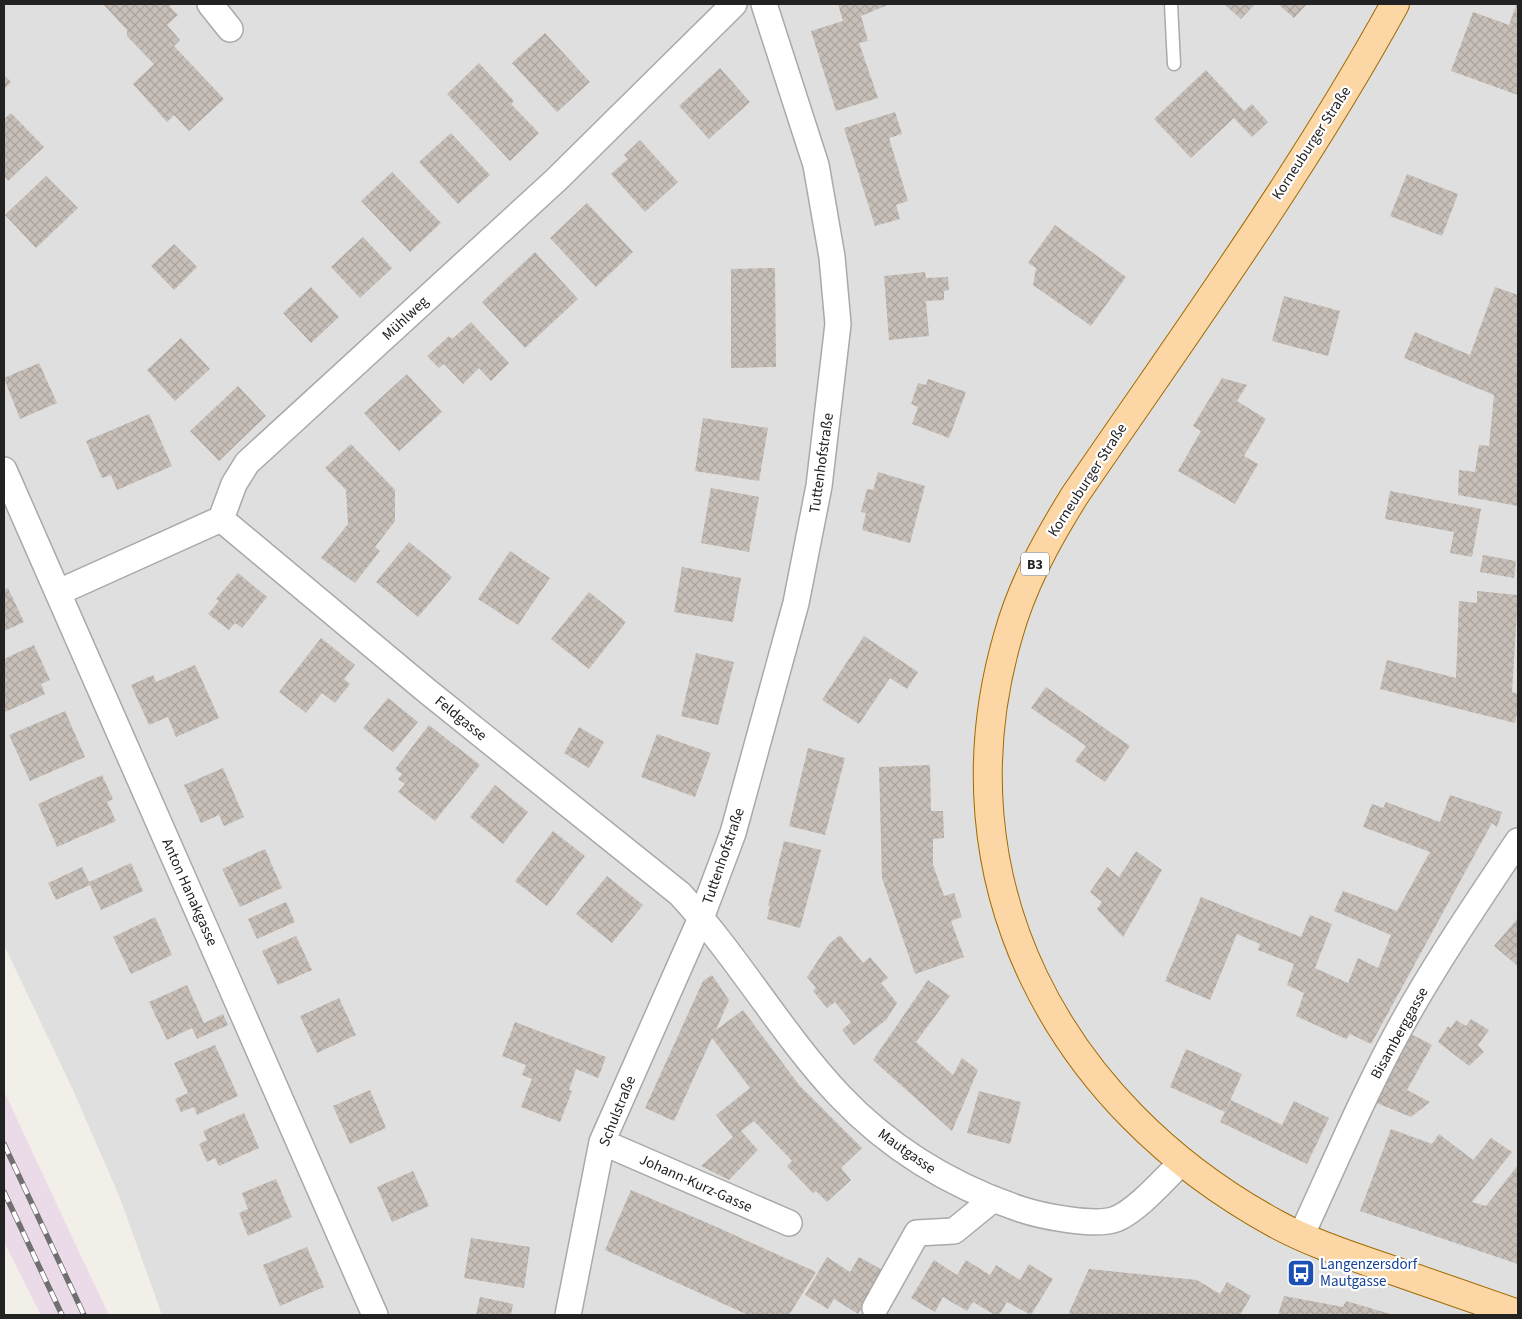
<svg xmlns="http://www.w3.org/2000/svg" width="1522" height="1319" viewBox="0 0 1522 1319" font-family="'Source Sans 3',sans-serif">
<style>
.residential{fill:#e0dfdf}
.railway{fill:#ebdbe8}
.building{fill:url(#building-cross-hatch)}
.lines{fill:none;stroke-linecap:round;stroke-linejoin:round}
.lane-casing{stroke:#a9a9a9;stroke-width:15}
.street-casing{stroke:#a9a9a9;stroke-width:28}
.primary-casing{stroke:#a06b00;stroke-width:30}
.lane{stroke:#fff;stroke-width:12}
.street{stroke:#fff;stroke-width:25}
.primary{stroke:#fcd6a4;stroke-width:28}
.rail-casing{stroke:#707070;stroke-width:5.5}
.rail{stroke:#fff;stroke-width:4;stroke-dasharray:11;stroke-linecap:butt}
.labels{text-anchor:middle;stroke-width:4.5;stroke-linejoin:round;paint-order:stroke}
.shield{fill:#fff;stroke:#646464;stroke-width:1}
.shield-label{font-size:14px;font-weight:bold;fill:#222}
.street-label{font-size:15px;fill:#222;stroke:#fff}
.transit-label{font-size:15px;fill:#164399;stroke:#fff;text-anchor:start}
</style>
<defs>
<pattern id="building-cross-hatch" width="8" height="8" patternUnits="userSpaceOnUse" patternTransform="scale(1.25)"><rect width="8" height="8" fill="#c7bfb8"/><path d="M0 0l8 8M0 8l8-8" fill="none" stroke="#aba49e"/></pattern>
</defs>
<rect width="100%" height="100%" fill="#f2efe9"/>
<path class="residential" d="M4 4H1518V1315H162L120 1198 73 1090 4 945Z"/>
<path class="railway" d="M4 1091 79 1252 109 1315H41L4 1242Z"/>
<path class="building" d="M103 4H171L170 7 178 15 167 25 180 40 174 46 224 99 189 131 174 115 167 122 133 84 154 64 127 36V30Z
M838 4H890L861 16 868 41 859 43 878 98 836 111 811 31 843 21Z
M1224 4H1255L1241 19Z
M1278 4H1307L1294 18Z
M1516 5 1518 6V95L1451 71 1473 12 1509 25Z
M545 33 590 82 557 112 512 63Z
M479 63 514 101 511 104 539 133 510 161 447 94Z
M720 68 750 102 709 139 679 106Z
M1206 70 1244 111 1252 104 1268 122 1252 137 1234 118 1191 158 1154 119Z
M4 75 11 82 4 89Z
M895 112 902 134 889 138 908 201 896 205 900 219 875 226 844 128Z
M11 113 44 147 8 181 4 176V119Z
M451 133 490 175 458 204 419 162Z
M640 140 678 182 645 212 611 174 628 159 624 155Z
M392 172 441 223 410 252 361 201Z
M1407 174 1458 194 1442 236 1390 216Z
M46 176 78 208 36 248 5 215Z
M587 203 633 252 596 287 550 238Z
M1055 225 1126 277 1091 326 1033 285 1036 268 1028 263Z
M363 237 392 268 360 298 331 267Z
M174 244 197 267 174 290 151 266Z
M535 252 578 299 525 348 482 302Z
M775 268 776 367 731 368V269Z
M925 272 926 278 948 277 949 290 944 291V300L926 301 929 336 889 340 884 276Z
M311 287 339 317 311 343 283 313Z
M1495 287 1518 295V506L1458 495 1459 470 1475 472 1479 445 1489 446 1494 395 1404 358 1415 332 1470 355Z
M1284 296 1340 311 1328 356 1272 341Z
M471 322 509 363 491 381 479 368 463 384 444 364 439 368 427 356 449 336 452 339Z
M181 338 210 369 175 401 147 370Z
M39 363 57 403 20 419 4 378Z
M407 374 442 412 399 451 364 413Z
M1222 378 1247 385 1237 401 1266 419 1244 456 1258 464 1235 504 1178 471 1201 431 1193 426Z
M928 379 966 392 949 438 912 424 918 407 911 404 918 383 926 385Z
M238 386 266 416 219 461 190 431Z
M149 414 172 466 117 490 111 475 102 478 86 441Z
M703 418 768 428 759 481 695 471Z
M351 444 395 490V521L375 547 380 551 355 583 321 558 348 524 346 490 325 468Z
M878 472 925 486 910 543 862 530 866 513 861 512 867 489 873 490Z
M711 488 759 497 749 552 701 543Z
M1390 491 1481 509 1472 557 1450 553 1454 532 1385 519Z
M409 542 452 577 418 617 376 582Z
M510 551 550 578 518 625 478 599Z
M1483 555 1516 561 1514 578 1480 572Z
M682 567 741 578 733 622 674 612Z
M238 573 267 597 242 628 235 623 229 630 208 614 219 601 216 599Z
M8 588 24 622 4 631V590Z
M1477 591 1518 595 1512 692 1518 694V709L1515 723 1380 689 1387 660 1456 678 1459 601 1477 603Z
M589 592 626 622 589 669 551 639Z
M864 636 918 672 907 689 890 678 859 724 822 700Z
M321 638 355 665 344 679 350 684 335 703 322 693 306 713 279 692Z
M34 645 50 680 41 684 45 694 5 712 4 659Z
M696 653 734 662 718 725 681 716Z
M195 665 219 718 176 737 168 717 149 725 131 685 153 675 156 682Z
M1046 687 1130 746 1105 782 1075 761 1086 746 1031 708Z
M388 698 418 722 393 752 363 728Z
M65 711 85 757 30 781 9 735Z
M429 725 480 765 435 821 398 792 405 784 398 779 402 774 395 769Z
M579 727 604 742 589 768 564 753Z
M657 734 711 753 695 797 641 777Z
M808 748 845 758 825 835 789 826Z
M930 765 931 811H943L944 838 933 839V865L944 896 954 893 962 917 951 921 964 957 915 974 882 878 879 767Z
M223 768 244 817 224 826 219 815 201 823 184 785Z
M102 775 113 799 107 802 116 821 57 847 38 804Z
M495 785 528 812 503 844 470 817Z
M1450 795 1502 812 1497 827 1492 823 1371 1044 1350 1034 1346 1039 1296 1016 1304 993 1287 985 1294 964 1258 950 1260 944 1237 934 1210 1000 1165 981 1201 897 1301 937 1310 915 1332 924 1315 968 1348 983 1358 958 1378 968 1391 935 1334 911 1343 891 1397 911 1430 852 1363 827 1372 804 1383 808 1386 802 1440 822Z
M553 831 585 856 547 906 515 881Z
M784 841 821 850 800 928 767 919 770 906H768Z
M265 849 282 888 240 907 222 869Z
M1136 851 1162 870 1123 937 1097 909 1102 902 1090 892 1107 867 1119 877Z
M131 863 143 891 101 910 90 885 56 900 48 883 82 867 89 882Z
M607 876 643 905 612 943 576 914Z
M286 902 295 922 257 939 248 919Z
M155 917 172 955 131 974 113 937Z
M1518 918V966L1494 946Z
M840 935 863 963 870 957 888 978 881 983 897 1003 886 1020 854 1045 842 1030 851 1022 835 1002 827 1008 813 991 816 988 807 977 829 944Z
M296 936 312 970 278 985 262 951Z
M712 975 729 1000 716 1030 743 1010 799 1085 862 1148 841 1168 851 1180 827 1202 816 1191 813 1193 787 1166 792 1161 754 1121 741 1131 758 1150 729 1180 701 1166 733 1137 716 1115 750 1088 712 1038 674 1121 645 1108 703 981Z
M928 980 950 996 916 1042 953 1075 962 1058 978 1070 952 1131 873 1060Z
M187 985 204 1023 223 1014 228 1025 197 1039 192 1028 167 1040 149 1002Z
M339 998 356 1035 317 1053 300 1016Z
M1471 1019 1489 1030 1478 1045 1484 1052 1469 1066 1438 1042 1448 1026 1451 1028 1456 1020 1466 1026Z
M515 1022 606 1057 598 1078 576 1069 569 1090 572 1091 560 1122 521 1107 532 1079 522 1075 526 1065 502 1056Z
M1411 1034 1432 1045 1407 1090 1430 1102 1411 1117 1374 1102Z
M215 1045 238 1096 197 1115 194 1107 181 1112 175 1099 188 1093 174 1063Z
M1186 1049 1242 1074 1225 1112 1170 1087Z
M370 1090 386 1128 350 1144 333 1106Z
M979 1091 1021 1102 1010 1144 967 1133Z
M1231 1100 1282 1125 1294 1101 1329 1118 1307 1164 1220 1122Z
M244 1113 259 1148 219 1166 215 1158 207 1162 199 1144 207 1140 203 1131Z
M1391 1129 1432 1144 1439 1134 1473 1160 1491 1138 1512 1152 1472 1202 1486 1206 1518 1165V1264L1360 1211Z
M413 1171 429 1206 392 1222 377 1187Z
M276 1179 292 1217 248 1236 239 1213 248 1209 242 1193Z
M631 1190 719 1228 816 1272 789 1315H748L605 1250Z
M471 1238 530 1247 524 1288 464 1278Z
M307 1247 324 1287 280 1306 263 1265Z
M827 1257 850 1272 859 1257 884 1271 858 1314 834 1299 828 1309 805 1295Z
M934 1260 957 1275 966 1260 990 1275 996 1265 1020 1280 1029 1264 1053 1279 1031 1315 1007 1302 999 1315H995L973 1302 967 1311 943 1297 935 1312 911 1298Z
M1089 1269 1197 1280 1220 1294 1227 1282 1251 1296 1240 1315H1068Z
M1284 1296 1343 1307 1346 1301 1394 1315H1278Z
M480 1297 513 1304 511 1315H476Z"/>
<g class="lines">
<g class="lane-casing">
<path id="lane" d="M1171 4 1174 64"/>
</g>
<g class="street-casing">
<path id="street" d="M210 4 230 29
M4 470 375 1315
M221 519 427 691 680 894C738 957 781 1033 839 1095 889 1148 952 1186 1020 1209 1041 1216 1095 1227 1116 1219 1138 1210 1165 1178 1182 1162
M59 592 221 519 234 484 247 463 556 180 734 4
M602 1142 789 1223
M1301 1236C1334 1165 1364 1093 1402 1024 1437 961 1478 901 1518 841
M875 1308 917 1233 954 1231 992 1200
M568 1315 602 1142 701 918 733 833 796 603 819 486 838 324 832 257 816 165 764 4"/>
</g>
<g class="primary-casing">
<path id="primary" d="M1395 4C1301 175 1185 334 1075 495 1047 540 1022 585 1008 636 937 881 1059 1106 1276 1224 1311 1243 1349 1255 1386 1268 1430 1283 1474 1299 1518 1314"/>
</g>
<use href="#lane" class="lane"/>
<use href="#street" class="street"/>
<use href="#primary" class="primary"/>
<g class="rail-casing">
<path id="rail" d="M4 1144 84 1315
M4 1192 62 1315"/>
</g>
<use href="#rail" class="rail"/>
</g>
<defs>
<g id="bus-square" transform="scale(1.4375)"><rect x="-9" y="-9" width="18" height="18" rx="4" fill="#1a4fb4" stroke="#fff"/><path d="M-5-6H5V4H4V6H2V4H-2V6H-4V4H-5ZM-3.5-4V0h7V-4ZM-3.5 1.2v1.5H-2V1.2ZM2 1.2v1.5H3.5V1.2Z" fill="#fff"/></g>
</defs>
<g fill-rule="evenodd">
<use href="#bus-square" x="1301" y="1273"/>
</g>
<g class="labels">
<rect class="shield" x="1021" y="552.5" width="28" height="23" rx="4"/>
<g class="shield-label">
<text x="1035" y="569">B3</text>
</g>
<g class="street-label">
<text transform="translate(1311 143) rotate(-57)" y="5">Korneuburger Straße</text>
<text transform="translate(405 318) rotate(-43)" y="5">Mühlweg</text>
<text transform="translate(821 463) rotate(-82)" y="5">Tuttenhofstraße</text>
<text transform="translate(1087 480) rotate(-57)" y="5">Korneuburger Straße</text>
<text transform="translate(461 718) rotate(39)" y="5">Feldgasse</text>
<text transform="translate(723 856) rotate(-71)" y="5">Tuttenhofstraße</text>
<text transform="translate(190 892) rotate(66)" y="5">Anton Hanakgasse</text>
<text transform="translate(1399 1033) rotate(-61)" y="5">Bisamberggasse</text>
<text transform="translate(617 1111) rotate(-68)" y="5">Schulstraße</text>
<text transform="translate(907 1151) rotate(35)" y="5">Mautgasse</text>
<text transform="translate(696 1183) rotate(24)" y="5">Johann-Kurz-Gasse</text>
</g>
<g class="transit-label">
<text x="1320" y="1269">Langenzersdorf<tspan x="1320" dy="17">Mautgasse</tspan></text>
</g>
</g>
<rect width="1522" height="1319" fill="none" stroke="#222222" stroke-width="10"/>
</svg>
